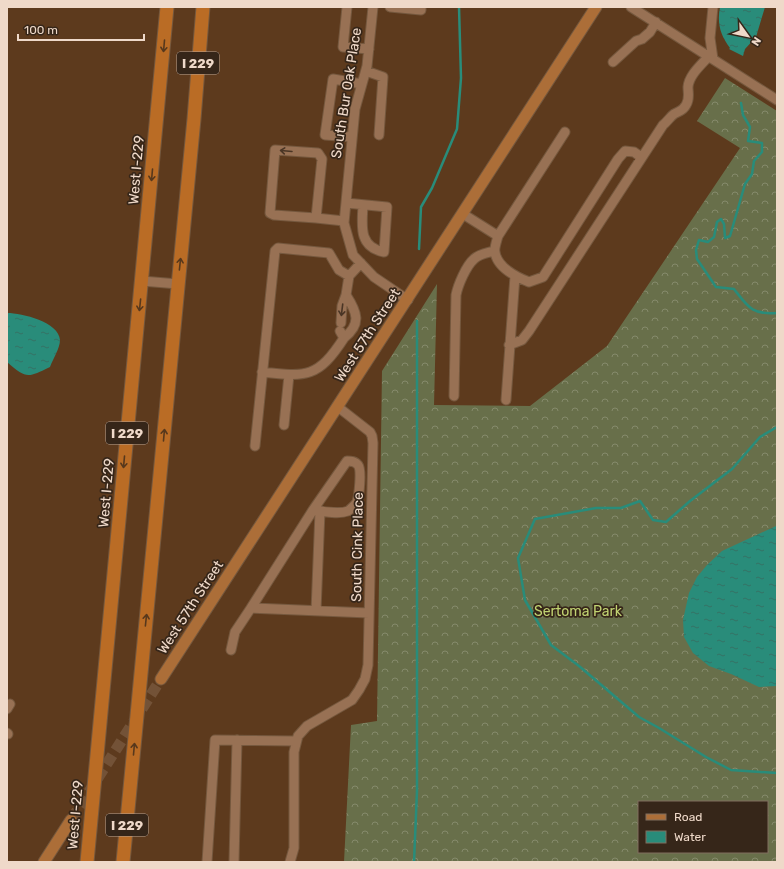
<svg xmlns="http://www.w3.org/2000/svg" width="784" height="869" viewBox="0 0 784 869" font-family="Rubik,sans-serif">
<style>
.forest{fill:url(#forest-crowns);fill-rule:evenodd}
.water{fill:url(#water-ripples)}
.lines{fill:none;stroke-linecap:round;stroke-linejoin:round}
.stream{stroke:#298c7a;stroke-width:2.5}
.major-tunnel{stroke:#735237;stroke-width:11;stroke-dasharray:11 5.5;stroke-linecap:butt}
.minor-casing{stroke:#75583e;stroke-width:11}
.major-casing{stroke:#75583e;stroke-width:13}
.highway-casing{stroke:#75583e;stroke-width:15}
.minor{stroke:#987154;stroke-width:9}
.major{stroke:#ac6e38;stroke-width:11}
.highway{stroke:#ba6c25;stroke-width:13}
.oneway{stroke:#57381c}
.oneway2{stroke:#4a3525}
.labels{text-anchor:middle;stroke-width:3.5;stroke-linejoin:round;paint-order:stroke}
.shield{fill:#362619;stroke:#b8a394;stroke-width:1}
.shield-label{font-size:13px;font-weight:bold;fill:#efd9c9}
.street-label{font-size:14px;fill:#efd9c9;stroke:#362619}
.park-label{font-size:14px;fill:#c1d372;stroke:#362619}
</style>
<defs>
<pattern id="forest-crowns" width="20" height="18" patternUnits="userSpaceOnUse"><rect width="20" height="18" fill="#686f4a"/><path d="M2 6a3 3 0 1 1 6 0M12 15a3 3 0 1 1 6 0" fill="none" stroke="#858a6b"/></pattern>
<pattern id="water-ripples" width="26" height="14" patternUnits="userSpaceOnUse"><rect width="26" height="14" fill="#298c7a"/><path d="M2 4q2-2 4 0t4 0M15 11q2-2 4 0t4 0" fill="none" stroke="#347264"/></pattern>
</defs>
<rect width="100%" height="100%" fill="#5d3a1d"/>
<path class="forest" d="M725 78 777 111V862H344L351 725 377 721 382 371 437 284 434 405 530 406 607 346 740 148 697 121ZM639 802H767V852H639Z"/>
<path class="water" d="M720 7H765L756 37 745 49 743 56 729 49 730 48C720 35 717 23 720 7Z
M7 313C22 313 59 322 60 340 60 348 53 359 50 367 27 378 27 379 7 362Z
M776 526 777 686 759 687 731 674 709 666 693 653 684 637 683 620 689 593 697 577 707 565 722 551Z"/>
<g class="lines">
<path class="stream" d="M741 103 743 115 750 127 748 141 762 143V152L754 161 752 174 745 184 730 236 725 238 724 224 721 219 717 222 714 237 708 242 699 240 696 250 697 259 716 287 734 289C748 307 752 315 777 313
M419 249 421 207 432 188 457 129 461 78 459 7
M777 427 760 437 732 469 690 501 666 522 653 520 640 501 621 508H596L535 519 518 558 525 600 551 645 579 666 639 717 659 728 706 757 731 770 777 773
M414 862 417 791V321"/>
<path class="major-tunnel" d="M71 820 161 679"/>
<g class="minor-casing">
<path id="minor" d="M347 7 343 47 369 49
M373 7 367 66 355 109 344 223 353 255 374 277 408 300
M390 7 421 10V7
M631 7 777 100
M713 7 710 38 713 59
M613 62 636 41 642 39 650 32 656 22
M366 71 383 77 379 135
M565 132 498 236C497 240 494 248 495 252 497 267 516 277 529 282L543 277 618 159 625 151 634 152 641 157
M352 137 325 135 333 79 362 84
M346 203 387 207 384 252C358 247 362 225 363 205
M463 214 498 236
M316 218 274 215 270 213 275 150 318 153 322 159 316 218 344 221
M142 281 178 284
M346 295 349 276
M340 331 344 338C362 324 357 312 346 295L342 306 341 323
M509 345 522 340 529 331 663 125C667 122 670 117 674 114 679 111 683 111 686 105 690 99 688 93 688 87 689 75 701 65 709 56
M262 372C307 377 318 378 344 338
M454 396 456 295C458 285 466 266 474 259 479 254 487 253 494 251
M506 400 515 276
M284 425 289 375
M255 446 275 251 278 248 329 253 339 270 349 276 361 263
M313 510C323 511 338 515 348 511 350 510 355 505 357 502 359 496 362 470 358 465 355 461 351 461 347 461L313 510 251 608 369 613
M316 611 320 511
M231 650 235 632 251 608
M7 709 10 704
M7 733 8 734
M207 862 215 740 296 741
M234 862 237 740
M290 862 294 848V752L298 736 307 726 352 700 359 690 365 679 368 665 373 443 372 436 370 432 338 407"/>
</g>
<g class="major-casing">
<path id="major" d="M161 679 596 7
M44 862 71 820"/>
</g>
<g class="highway-casing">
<path id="highway" d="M87 862 167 7
M123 862 194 119 203 7"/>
</g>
<use href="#minor" class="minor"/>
<use href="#major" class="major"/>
<use href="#highway" class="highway"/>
</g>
<defs><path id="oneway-shaft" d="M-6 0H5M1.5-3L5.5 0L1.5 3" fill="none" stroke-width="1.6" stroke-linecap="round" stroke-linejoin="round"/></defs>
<g class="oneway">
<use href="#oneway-shaft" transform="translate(164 46) rotate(95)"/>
<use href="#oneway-shaft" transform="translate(152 175) rotate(95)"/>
<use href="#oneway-shaft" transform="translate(180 264) rotate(-84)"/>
<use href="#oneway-shaft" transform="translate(140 305) rotate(96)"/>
<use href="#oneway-shaft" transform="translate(164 435) rotate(-85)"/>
<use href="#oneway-shaft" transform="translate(124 462) rotate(95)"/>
<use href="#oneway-shaft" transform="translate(146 620) rotate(-84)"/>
<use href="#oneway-shaft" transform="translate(134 749) rotate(-85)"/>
</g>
<g class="oneway2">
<use href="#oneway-shaft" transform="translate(286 151) rotate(-175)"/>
<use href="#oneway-shaft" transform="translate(342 310) rotate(97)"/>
</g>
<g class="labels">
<g class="shield">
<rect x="177" y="52" width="42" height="22" rx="3"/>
<rect x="106" y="422" width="42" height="22" rx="3"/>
<rect x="106" y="814" width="42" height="22" rx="3"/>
</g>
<g class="shield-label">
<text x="198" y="68">I 229</text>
<text x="127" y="438">I 229</text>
<text x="127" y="830">I 229</text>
</g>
<g class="street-label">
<text transform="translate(346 93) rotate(-81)" y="5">South Bur Oak Place</text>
<text transform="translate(136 170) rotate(-85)" y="5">West I-229</text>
<text transform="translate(367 335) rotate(-57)" y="5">West 57th Street</text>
<text transform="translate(106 493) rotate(-85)" y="5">West I-229</text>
<text transform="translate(357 547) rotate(-89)" y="5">South Cink Place</text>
<text transform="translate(190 607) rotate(-57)" y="5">West 57th Street</text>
<text transform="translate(75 815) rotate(-85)" y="5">West I-229</text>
</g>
<g class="park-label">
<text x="578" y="616">Sertoma Park</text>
</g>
</g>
<rect width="784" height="869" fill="none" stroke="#efd9c9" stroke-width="16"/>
<rect x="638" y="801" width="130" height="52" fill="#362619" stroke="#806e5f"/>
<rect x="646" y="814" width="20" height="6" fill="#ac6e38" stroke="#806e5f"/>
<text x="674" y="821" font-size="12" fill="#efd9c9">Road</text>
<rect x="646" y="831" width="20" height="12" fill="url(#water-ripples)" stroke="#806e5f"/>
<text x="674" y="841" font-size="12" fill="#efd9c9">Water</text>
<g transform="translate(748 36) rotate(123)" stroke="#362619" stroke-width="3" paint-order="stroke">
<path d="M0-3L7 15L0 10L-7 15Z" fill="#efd9c9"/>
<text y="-6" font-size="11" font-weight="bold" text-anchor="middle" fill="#efd9c9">N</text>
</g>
<path d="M18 34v6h126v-6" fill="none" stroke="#efd9c9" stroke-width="2"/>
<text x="24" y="34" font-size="12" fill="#efd9c9" stroke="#362619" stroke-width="3" paint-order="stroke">100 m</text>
</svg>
